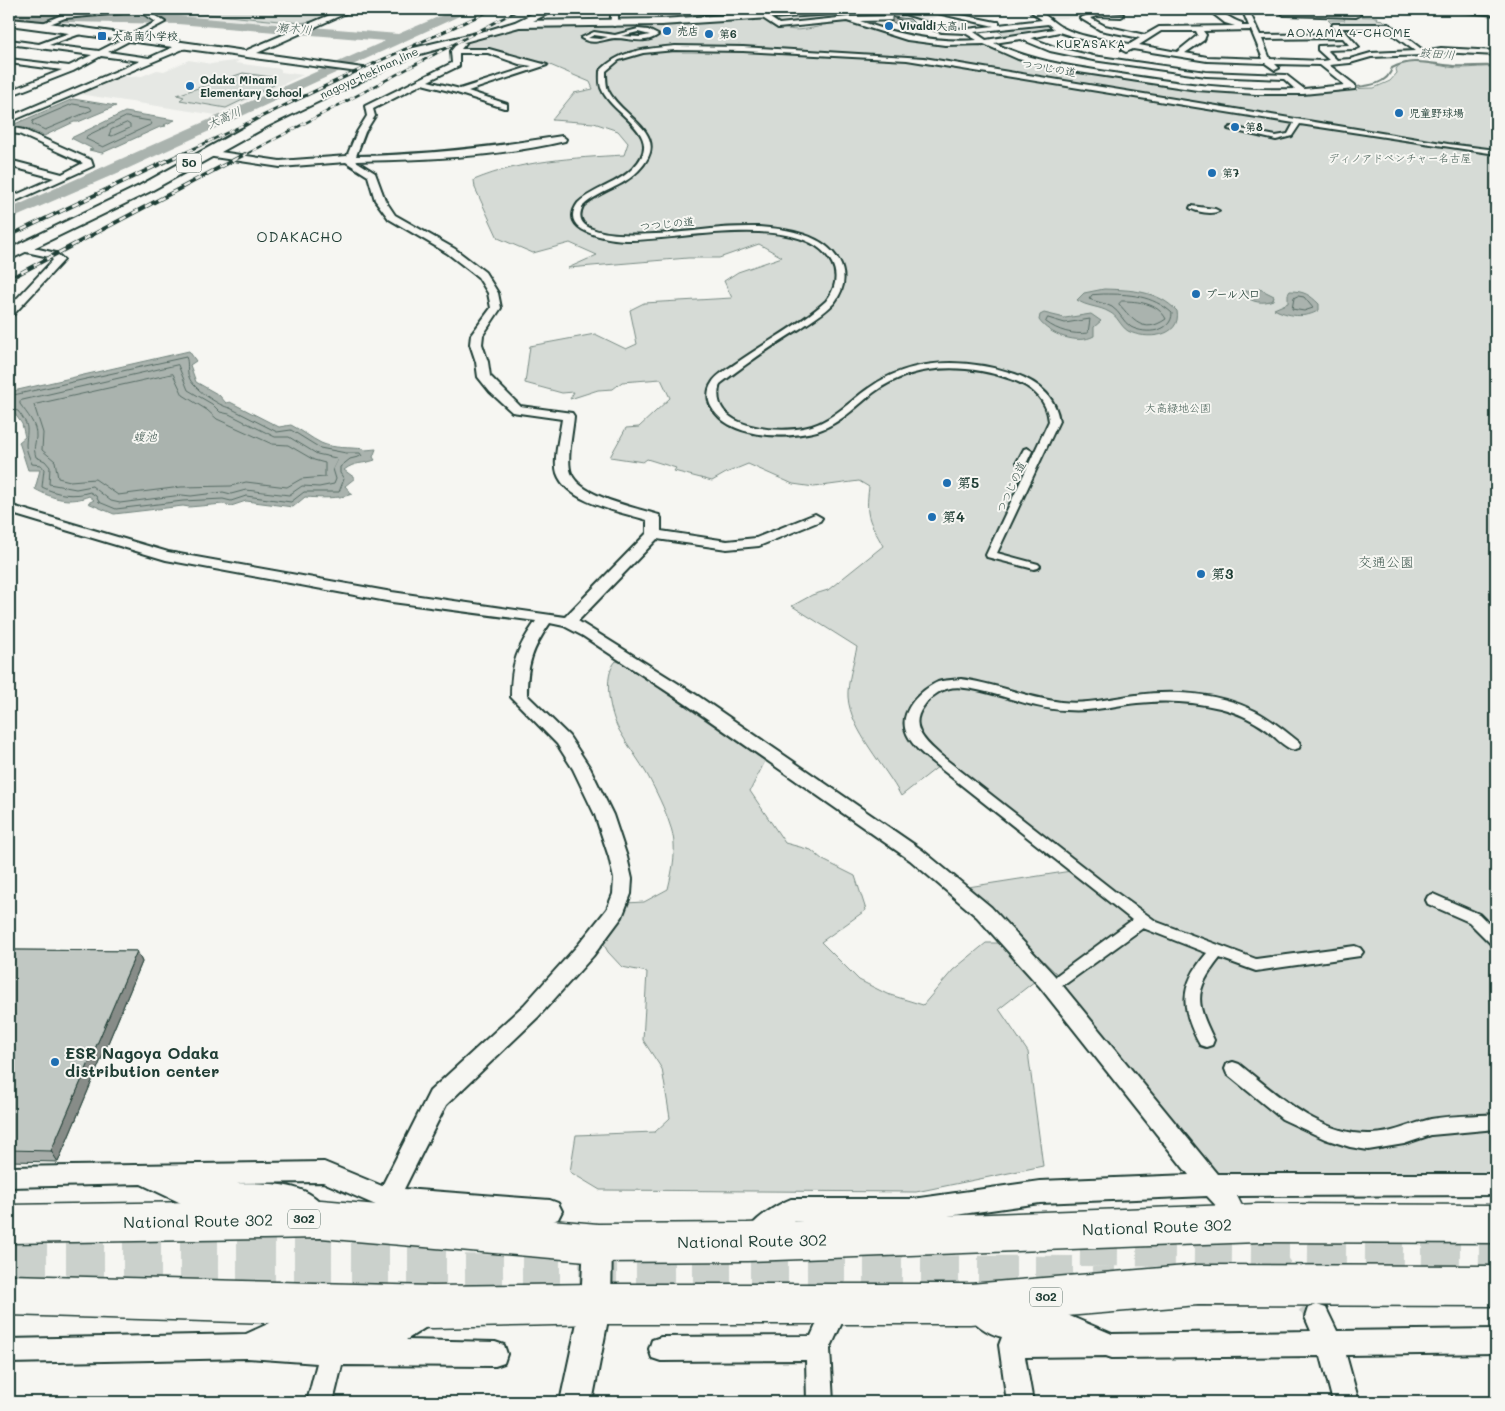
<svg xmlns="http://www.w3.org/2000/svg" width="1505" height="1411" viewBox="0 0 1505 1411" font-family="Mali,'Klee One',sans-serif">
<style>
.built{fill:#e6e8e4}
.green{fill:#d6dbd6;stroke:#7a8c85}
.water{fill:#aab3ae;stroke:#72847d}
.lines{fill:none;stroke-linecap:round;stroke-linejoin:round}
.shore{stroke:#576c65;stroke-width:1}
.stream{stroke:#72847d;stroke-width:2}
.river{fill:#aab3ae;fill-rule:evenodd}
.minor-tunnel{stroke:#cbd1cc;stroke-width:22;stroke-dasharray:22 11;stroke-linecap:butt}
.motorway-tunnel{stroke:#cbd1cc;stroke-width:38;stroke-dasharray:38 19;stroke-linecap:butt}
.pedestrian-casing{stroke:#1f3d34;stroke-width:4}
.minor-casing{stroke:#1f3d34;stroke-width:4}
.tertiary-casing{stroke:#1f3d34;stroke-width:4}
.primary-casing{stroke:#1f3d34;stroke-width:4}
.trunk-casing{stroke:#1f3d34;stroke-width:3}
.pedestrian{fill:#f6f6f2;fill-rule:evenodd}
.minor{fill:#f6f6f2;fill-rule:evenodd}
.tertiary{fill:#f6f6f2;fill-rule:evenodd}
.primary{fill:#f6f6f2;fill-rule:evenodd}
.trunk{fill:#f6f6f2;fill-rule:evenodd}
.rail-far1-casing{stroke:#1f3d34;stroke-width:2.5}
.rail-casing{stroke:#1f3d34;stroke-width:4}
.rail-far1{stroke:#f6f6f2;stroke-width:2;stroke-dasharray:5.5;stroke-linecap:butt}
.rail{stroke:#f6f6f2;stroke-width:2.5;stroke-dasharray:7;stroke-linecap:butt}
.wall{fill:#a6aca8;stroke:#1f3d34}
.shaded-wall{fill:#878c88;stroke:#1f3d34}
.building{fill:#c1c8c3;stroke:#1f3d34}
.poi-dot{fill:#1f6fb2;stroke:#f6f6f2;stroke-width:2}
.labels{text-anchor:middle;stroke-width:4;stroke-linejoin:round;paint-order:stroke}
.far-poi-label{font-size:11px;font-weight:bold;fill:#1f3d34;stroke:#f6f6f2;text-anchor:start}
.far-street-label{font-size:11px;fill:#1f3d34;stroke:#f6f6f2}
.far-park-label{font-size:11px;fill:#445d54;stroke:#f6f6f2}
.far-water-label{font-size:12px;font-style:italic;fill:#425a52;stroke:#f6f6f2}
.far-neighbourhood-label{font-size:12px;letter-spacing:1px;fill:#1f3d34;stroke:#f6f6f2}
.shield{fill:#f6f6f2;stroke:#60746d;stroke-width:1}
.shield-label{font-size:12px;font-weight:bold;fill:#1f3d34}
.far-quarter-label{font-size:14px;letter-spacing:1px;fill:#1f3d34;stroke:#f6f6f2}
.poi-label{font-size:14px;font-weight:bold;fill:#1f3d34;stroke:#f6f6f2;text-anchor:start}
.park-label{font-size:14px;fill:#445d54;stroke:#f6f6f2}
.near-poi-label{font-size:16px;font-weight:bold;fill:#1f3d34;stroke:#f6f6f2;text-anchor:start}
.near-street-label{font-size:16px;fill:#1f3d34;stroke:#f6f6f2}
</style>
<rect width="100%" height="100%" fill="#f6f6f2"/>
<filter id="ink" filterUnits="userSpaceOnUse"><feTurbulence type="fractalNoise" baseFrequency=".02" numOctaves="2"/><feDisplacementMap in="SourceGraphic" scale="10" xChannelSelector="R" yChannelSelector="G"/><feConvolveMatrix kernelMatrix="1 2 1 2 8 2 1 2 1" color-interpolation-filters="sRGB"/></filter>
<g filter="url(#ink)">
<path class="built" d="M145 9H345L305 26 220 19 158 17Z
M896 9 900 12 926 11 943 14 920 23 904 17 782 26 767 18Z
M1072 10 1081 17 1050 19 1037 12Z
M956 16 999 26 986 28 975 24 945 30 934 27 949 24 946 22Z
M189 60 211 64 240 60 235 63 281 69V72L303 75 216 115 79 94 122 76 132 77 142 76 157 70 164 71Z"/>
<path class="green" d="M181 9H340L313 21 300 23 176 11Z
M1342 16 1378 17 1377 19 1383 20 1389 25H1333L1328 20H1345Z
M762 18C785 32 795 32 822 26L815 22 847 20 903 39 921 42 987 45 1026 59 1236 92 1374 88 1390 81 1397 73 1396 69 1399 65C1420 57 1439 68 1461 68 1473 68 1484 66 1496 67V1177L1229 1183 1216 1173 1065 988 1062 979 968 887 1071 871 939 766 901 796C886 767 850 730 848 697 847 684 854 661 857 647L792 606 812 595 828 590 883 546C869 520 865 517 869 487L859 481 814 487 793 484 748 464 726 473 712 481 674 471 676 468 647 459 643 462 610 457 626 428 639 427 670 398 661 379 622 382 613 389 598 390 570 399 574 392 562 393 525 383 530 346 595 334 626 349 637 344 630 310 644 303 732 298 724 281 738 272 782 257 759 244 719 258H688L568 268 597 255 570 243 533 253 498 238 475 188 474 180C522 160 573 158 624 155L628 143 618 131 594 123 552 120 574 93 593 89 590 82 543 62H526L501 54 458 50 464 43 520 28 661 25Z
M1046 24 1054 29 1010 39 995 29Z
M243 73 271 77 274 85 226 108 180 100 184 97 177 95Z
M616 661 623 663 765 761 750 791 785 843 811 850 823 860 855 876 866 910 821 942 859 980 887 994 923 1005 953 970 986 943H1002L1035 981 999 1009 1028 1052 1043 1166 916 1192 600 1190 570 1172 576 1135 655 1132 670 1118 662 1069 643 1040 647 972 622 967 608 952 602 941 625 903 644 902 668 889C673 868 678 846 670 825 665 809 656 791 648 776 639 760 628 746 619 730 610 714 602 676 616 661Z"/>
<path class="water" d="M73 99 116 106 78 122H74L44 136 28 129 10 126Z
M125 112 175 120 164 125 166 126 160 127 102 153 89 150 93 149 71 138Z
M1104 289C1131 290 1157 290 1177 311 1182 338 1145 340 1128 331 1120 326 1118 316 1109 312 1099 306 1087 307 1077 300L1084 293Z
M1260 289 1274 296 1273 300C1263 304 1251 303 1244 294L1246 291Z
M1290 291C1304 291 1310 295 1319 304V310C1306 319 1287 316 1274 309L1288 303V294Z
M1044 313 1065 318 1091 314 1101 321 1094 327V336C1078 345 1049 335 1039 320L1040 315Z
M189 351 196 361 190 365 196 382 219 395 226 403 230 402 279 427 291 425C301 430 311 438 321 443 334 449 350 447 364 449L365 450 376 449 373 457 375 460C361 465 356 461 344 470L355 478 345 486 352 494C340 499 318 498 305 497L293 507 246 501 231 506 223 504 189 507 183 506 114 514 88 503 94 500 89 496C70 504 53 499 35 489L40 470H28L19 442 25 437 22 424 15 414H9V392Z"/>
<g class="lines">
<path class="shore" d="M73 104 90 107 92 110 45 130 32 124 33 121Z
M126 117 150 121 152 124 103 147 86 139 87 136Z
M127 123 130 125V128L112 136 109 135 111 130Z
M1104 294C1129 294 1152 295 1172 313 1172 332 1146 335 1131 327 1123 322 1120 312 1112 307 1105 303 1096 302 1089 299L1092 295Z
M1298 296 1304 297 1313 308 1304 311 1292 309 1294 298Z
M1122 301C1138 301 1158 303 1166 319 1143 335 1133 320 1119 304Z
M1048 318 1065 323 1090 319 1088 333C1073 335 1058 331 1046 322Z
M178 365 188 390 212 404 220 412 229 414 275 437H289L317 454 336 458 337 461 333 469 336 479 334 484 319 487 302 486 289 495 246 490 231 494 223 492 191 496 182 495 120 503 111 501 92 486 76 489 49 484 50 467 45 461 36 457C33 446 35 447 36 437 37 424 27 414 20 404V401Z
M173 374 183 395 207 410 217 419 272 444 288 445 314 460 325 463V477L301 479 287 487 246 482 231 486 181 487 118 495 95 479 70 481 58 478 55 461 42 450 43 433 34 405Z
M9 396 186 357C189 363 186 370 189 377 192 388 219 406 230 408L277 432 291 430 320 448 346 453H360L362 456 350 459 340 467V473L344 479 339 492H304L291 502 246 496 231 501 223 499 183 501 116 509 99 502 96 496 90 492C74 497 58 495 42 487L44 469 41 465 32 464C30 459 26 450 26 445 27 427 30 427 18 411L9 409"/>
<path class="stream" d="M1355 87C1369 86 1388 84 1392 68 1412 57 1431 64 1453 66 1467 67 1482 65 1496 66"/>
<path class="river" d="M457 9H472L470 11 129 168 9 220V209L385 41 178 24 9 21V13L178 16 398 34Z"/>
<path class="minor-tunnel" d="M1248 1225 1278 1262 1317 1317"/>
<path class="motorway-tunnel" d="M9 1246 457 1247
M1080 1247 1496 1251
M9 1272 1115 1275"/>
<g class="pedestrian-casing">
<path id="pedestrian" d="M638 29 648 30 658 35C644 45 631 38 615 38 602 39 594 46 581 38L594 32 615 35ZM638 32 650 35 640 37 621 36ZM594 35 608 37 601 39 588 38Z
M675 46 743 47 924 58 1448 144 1496 150V154L1300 124 1292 136 1276 140 1228 129 1231 127 1276 136 1288 134 1294 123 907 60 743 51 675 50 643 53 619 60 606 71C606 77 606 85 608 90 621 118 675 134 638 171 623 187 599 191 583 206 559 252 704 229 721 228 734 227 746 227 759 227 787 229 824 234 839 261 847 276 844 290 834 303 825 313 812 320 801 328 773 345 746 364 720 384 706 430 782 435 812 426 834 419 850 401 869 388 912 357 966 358 1015 374 1037 382 1056 396 1059 421L997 553 1038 564 1040 566 1038 568 1034 569 987 557 986 555 1049 421C1047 399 1031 386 1011 379 965 363 913 363 873 393 856 407 839 424 817 431 786 439 730 439 712 408 707 400 707 390 712 383 716 375 728 369 735 364 764 343 800 325 826 301 835 290 839 276 832 263 804 209 675 242 625 240 608 239 557 232 578 203 594 188 618 184 633 168 667 134 613 116 602 90 599 85 600 76 600 71 621 49 647 49 675 46Z
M1191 206 1215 209 1219 211C1212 215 1197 212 1190 208Z
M1027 448 1032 451 1026 464 1022 465 1018 464 1017 462 1024 449Z
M961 679C995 683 1027 698 1061 702 1087 705 1111 698 1136 695 1175 690 1220 693 1255 711 1271 719 1285 731 1299 742L1300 745 1299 748C1295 749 1295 750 1291 749 1283 746 1274 736 1267 730 1253 720 1237 712 1220 708 1192 701 1164 700 1137 703 1110 706 1093 712 1065 710 1031 709 999 692 965 688 947 685 933 693 923 707 909 726 924 741 939 754L1114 891 1157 922 1256 959 1355 946 1360 948 1363 952 1360 956 1256 971 1220 958C1193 992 1196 1003 1214 1040L1212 1045 1206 1047 1200 1045C1180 1008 1179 986 1207 953L1143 928 1067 983 1062 985 1057 983 1054 979 1057 975 1132 920 936 765C925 756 913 747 907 734 897 713 920 690 938 682 945 680 954 680 961 679Z
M1433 894 1479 914 1496 931V946L1491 944 1469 922 1428 904 1426 900 1428 896Z
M1233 1062 1239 1064C1275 1093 1318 1134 1368 1134 1390 1135 1410 1124 1431 1119 1452 1115 1475 1116 1496 1114V1129L1431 1135 1404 1144 1368 1150 1350 1147 1325 1139 1282 1119 1227 1074 1225 1069 1227 1064Z"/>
</g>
<g class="minor-casing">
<path id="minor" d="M121 9H130L121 13 65 18 42 27 38 25 64 14Z
M137 9H144L165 22 108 52 149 58 182 43H188V47L9 122V117L140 61 101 56 73 71 9 96V91L62 70 9 63V59L69 66 92 55 9 44V40L39 44 80 29 84 31 83 33 49 45 99 51 156 22Z
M612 9H618V24L614 26 610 24Z
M688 9H757L779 24 848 17 904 16 943 28 967 29 994 26 920 9H932L996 22H999V25L1042 20 1028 9C1041 8 1050 21 1061 27 1082 38 1108 40 1130 44L1140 38 1100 30 1080 18 1097 12 1123 14V16L1121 17 1097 16 1090 18 1105 26 1145 35 1159 27 1235 26 1225 23 1207 9C1219 9 1230 19 1242 23V26H1249L1242 9H1248L1260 35 1339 34 1332 26 1333 24H1389L1424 51 1441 48 1496 51V55L1441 52 1423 55 1371 57 1350 63 1329 65 1355 85V89L1303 94H1256L1197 90 1059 69 1018 59 984 44 945 45 907 40 847 21 778 28 755 13H704ZM903 20 942 32 965 33 977 40C936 43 898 35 860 21ZM1048 24 1054 29 986 40 974 32ZM1342 28H1384L1415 51 1371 53 1350 59 1337 60 1327 50 1355 49 1359 47ZM1251 30 1263 59 1207 57 1185 53 1204 40 1206 35 1203 31ZM1161 31H1196L1198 35 1177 52 1139 45ZM1059 32 1088 41 1125 47 1122 50 1126 52 1133 49 1207 61 1265 63 1275 70 1279 68 1275 64 1320 65 1345 85 1304 89 1286 75 1206 72 1093 56 1055 47 1031 38ZM1343 38 1349 45 1318 46V50L1329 60 1322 61 1270 59 1262 39ZM1021 39 1050 51 1093 60 1206 76 1284 79 1295 89C1236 91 1178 83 1120 74 1076 67 1033 62 994 43Z
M1278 9H1284L1286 11 1349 13 1346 9H1353L1360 15 1356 17 1284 15Z
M1454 9 1496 11V15L1457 11Z
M459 41 466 43 461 49H489L547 65 468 91 507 104V108H504L457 93 422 84 373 109 375 116 365 132 356 156C426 155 493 147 562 136L566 139 565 141C497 157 426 160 356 161L375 173 385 200 395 215 455 249 485 272 498 293 501 308 483 335 482 344 488 362 490 376 520 406 572 413 574 416C573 431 566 460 571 473 580 497 637 508 659 515L661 518V531L727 541 756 538 815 514 822 518 820 521 759 546 727 549 657 539 578 621 698 696 922 850 991 907 1054 975 1217 1174H1496V1195L1237 1196 1241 1204 1238 1212 1230 1215 1222 1212 1207 1196 1040 1203 913 1221H795L765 1243 757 1246 749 1243 745 1235C752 1220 776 1205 791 1199H913L1040 1181 1189 1175 1040 987 977 917 910 860 686 704 583 636 564 626 550 623C532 649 527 664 527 695L569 736 590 768 613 815 627 857 632 879 631 894 622 917 593 956 538 1017 446 1105 404 1189 550 1200 558 1203 562 1211 558 1219 550 1222 387 1210 323 1182 236 1183C266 1184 312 1180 327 1213L323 1221 315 1224 286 1207 181 1203 141 1184 9 1187V1167L324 1162 382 1186 430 1091 524 1005 579 944 607 909 613 894 614 879 609 857 595 815 573 769 557 744 511 697C511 664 517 648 536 621L392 602 166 560 9 513V505L168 552 392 592 565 617 647 533V520C621 512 567 503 557 473 553 460 560 433 562 419L512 412 490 392 478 377 476 362 470 344 471 335 491 308 488 293 478 277 447 253 389 219 375 200 368 176 346 162 280 167 207 156 203 153 207 150 280 161 347 156 357 132 367 116 365 106 452 63 451 51ZM459 53H488L519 64 532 66 460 89 428 81 459 66Z
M9 127 24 130 91 160 93 166 9 204V198L54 178 9 166V160L62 174 83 163 19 134 9 133Z
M21 245 56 253 64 260 13 315 9 316V307L53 260 49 257 17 250 16 248Z
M838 1293 847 1296 850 1305 830 1349 833 1402H807L806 1360 661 1361 652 1358 649 1349 652 1340 661 1337 811 1336 829 1296Z
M977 1297 1004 1313 1065 1314 1112 1334 1311 1331 1305 1317 1308 1308 1317 1305 1326 1308 1337 1331 1496 1329V1353L1346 1355 1359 1402H1333L1321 1356 1112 1358 1106 1356 1025 1357 1033 1402H1007L999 1345 1002 1337C988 1334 970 1322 965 1309L968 1300Z
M422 1303 431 1306 434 1315 431 1324 406 1340 495 1342 504 1345 507 1354 504 1363 495 1366 342 1365 333 1402H307L317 1363 247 1358 9 1363V1339L246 1334 292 1313 320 1314 383 1323 392 1321Z"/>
</g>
<g class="tertiary-casing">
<path id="tertiary" d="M344 9H355L257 53 370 69 373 70V74L9 25V19L42 22 245 51Z
M828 9H868L864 12 661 25 519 27 515 24 519 21 661 19Z
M598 1229 608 1233 612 1243 611 1304 592 1402H560L581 1304 584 1243 588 1233Z"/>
</g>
<g class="primary-casing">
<path id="primary" d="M542 9H557L523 26 413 56 268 126 149 192 9 260V249L139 186 258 120 405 50 489 30 515 22Z"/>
</g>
<g class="trunk-casing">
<path id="trunk" d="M321 1200 598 1224 747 1223 1258 1204 1496 1205V1243L1258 1242 747 1261 598 1262 321 1238 9 1243V1205Z
M1198 1265 1496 1266V1306L1198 1305 970 1324H596L433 1328 9 1315V1275L433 1286 596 1284H970Z"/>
</g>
<use href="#pedestrian" class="pedestrian"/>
<use href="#minor" class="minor"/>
<use href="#tertiary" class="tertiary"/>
<use href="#primary" class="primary"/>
<use href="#trunk" class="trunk"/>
<g class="rail-far1-casing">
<path id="rail-far1" d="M178 156 344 77 494 9
M243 156 520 9"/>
</g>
<g class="rail-casing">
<path id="rail" d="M9 236 181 154
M9 279 245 154"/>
</g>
<use href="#rail-far1" class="rail-far1"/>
<use href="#rail" class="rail"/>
</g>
<path class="wall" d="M865 10H900V14H865Z
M892 17 916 25 915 30 892 22Z
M9 950 137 951 142 962 58 1162 9 1161Z"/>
<path class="shaded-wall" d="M137 951 142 962 58 1162 51 1151Z"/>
<path class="building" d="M873 9H898L900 10H865Z
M892 17 910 19 916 25Z
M9 950 137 951 51 1151 9 1150Z"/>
</g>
<g class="poi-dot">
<circle cx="889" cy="26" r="5"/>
<circle cx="667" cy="31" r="5"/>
<circle cx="709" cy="34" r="5"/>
<rect x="97" y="31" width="10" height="10" rx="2.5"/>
<circle cx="190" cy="86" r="5"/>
<circle cx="1399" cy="113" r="5"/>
<circle cx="1235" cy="127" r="5"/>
<circle cx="1212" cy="173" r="5"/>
<circle cx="1196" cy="294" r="5"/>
<circle cx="947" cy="483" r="5"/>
<circle cx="932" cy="517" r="5"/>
<circle cx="1201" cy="574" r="5"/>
<circle cx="55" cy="1062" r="5"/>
</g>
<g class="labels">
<g class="far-poi-label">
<text x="899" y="30">Vivaldi大高Ⅱ</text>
<text x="677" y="35">売店</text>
<text x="719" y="38">第6</text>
<text x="112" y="40">大高南小学校</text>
<text x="200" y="84">Odaka Minami<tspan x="200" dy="13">Elementary School</tspan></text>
<text x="1409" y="117">児童野球場</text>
<text x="1245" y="131">第8</text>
<text x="1222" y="177">第7</text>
<text x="1206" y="298">プール入口</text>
</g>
<g class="far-street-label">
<text transform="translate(1049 68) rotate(10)" y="4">つつじの道</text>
<text transform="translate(369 73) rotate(-25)" y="4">nagoya-hekinan line</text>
<text transform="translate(667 224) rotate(-6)" y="4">つつじの道</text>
<text transform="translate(1011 487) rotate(-65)" y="4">つつじの道</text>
</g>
<g class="far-park-label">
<text x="1400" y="162">ディノアドベンチャー名古屋</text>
<text x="1178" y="412">大高緑地公園</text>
</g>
<g class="far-water-label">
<text transform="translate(294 29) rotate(5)" y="4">瀬木川</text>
<text transform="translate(1437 54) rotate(5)" y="4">鼓田川</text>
<text transform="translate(224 118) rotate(-24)" y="4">大高川</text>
<text x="145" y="441">蝮池</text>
</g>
<g class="far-neighbourhood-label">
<text x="1349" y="37">AOYAMA 4-CHOME</text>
<text x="1091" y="48">KURASAKA</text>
</g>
<g class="shield">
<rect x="176.5" y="153.5" width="25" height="19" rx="4"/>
<rect x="288" y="1209.5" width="32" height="19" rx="4"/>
<rect x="1030" y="1287.5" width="32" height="19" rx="4"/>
</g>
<g class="shield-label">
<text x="189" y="167">50</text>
<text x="304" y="1223">302</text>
<text x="1046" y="1301">302</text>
</g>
<g class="far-quarter-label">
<text x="300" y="242">ODAKACHO</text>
</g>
<g class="poi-label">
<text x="957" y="488">第5</text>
<text x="942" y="522">第4</text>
<text x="1211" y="579">第3</text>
</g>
<g class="park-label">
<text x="1386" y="567">交通公園</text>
</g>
<g class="near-poi-label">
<text x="65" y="1059">ESR Nagoya Odaka<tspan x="65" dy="18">distribution center</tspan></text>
</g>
<g class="near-street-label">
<text transform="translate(198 1221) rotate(-1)" y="6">National Route 302</text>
<text transform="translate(1157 1227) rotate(-2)" y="6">National Route 302</text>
<text transform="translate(752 1241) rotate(-1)" y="6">National Route 302</text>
</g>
</g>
<rect width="1505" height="1411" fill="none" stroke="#f6f6f2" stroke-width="30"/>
<rect x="15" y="15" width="1475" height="1381" fill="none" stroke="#1f3d34" stroke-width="2" filter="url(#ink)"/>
</svg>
